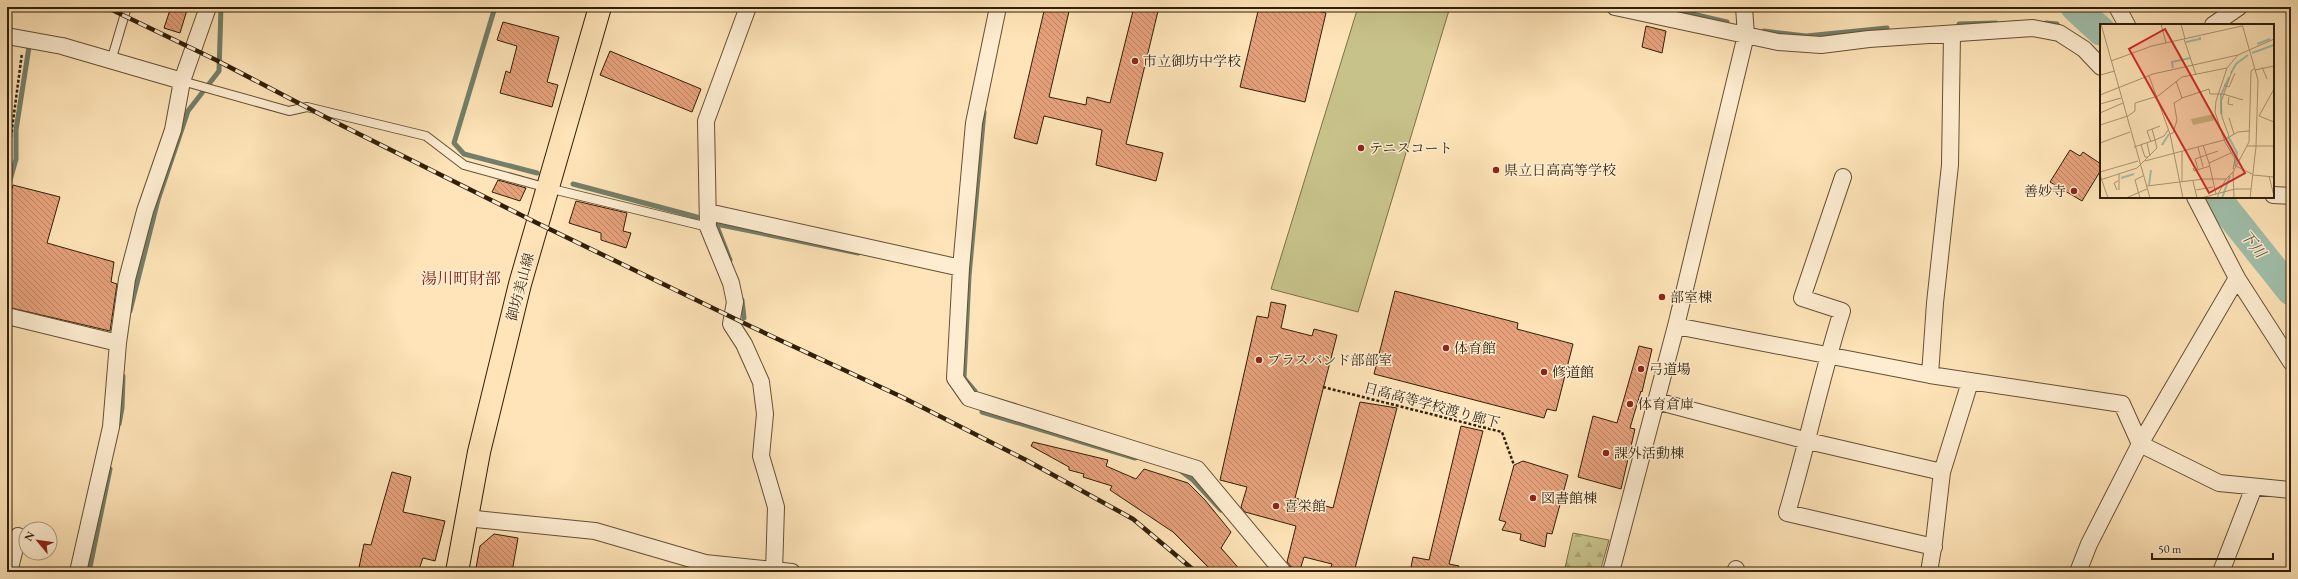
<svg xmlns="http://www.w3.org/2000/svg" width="2298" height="579" viewBox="0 0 2298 579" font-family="'EB Garamond','Noto Serif JP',serif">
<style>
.forest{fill:url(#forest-firs);stroke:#7c7049}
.pitch{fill:#c7c28a;stroke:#7c7049}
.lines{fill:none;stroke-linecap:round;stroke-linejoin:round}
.stream{stroke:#737f6a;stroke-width:5}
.river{stroke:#a0bfab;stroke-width:29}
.building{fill:url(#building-back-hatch);stroke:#301f08}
.service-casing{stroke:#645034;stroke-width:10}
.minor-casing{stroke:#645034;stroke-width:18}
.primary-casing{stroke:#301f08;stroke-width:24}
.path{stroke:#301f08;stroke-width:2.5;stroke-dasharray:3 2;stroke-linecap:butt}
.service{stroke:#feedd1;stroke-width:8}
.minor{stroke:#feedd1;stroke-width:16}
.primary{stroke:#fee4b8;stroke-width:22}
.rail-casing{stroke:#301f08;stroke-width:4.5}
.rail{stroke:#feedd1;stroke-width:3;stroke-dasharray:9;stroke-linecap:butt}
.poi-dot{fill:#8f2418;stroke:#feedd1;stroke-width:1.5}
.labels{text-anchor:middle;stroke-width:3;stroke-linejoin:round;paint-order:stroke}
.poi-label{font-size:14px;fill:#301f08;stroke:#feedd1;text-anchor:start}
.street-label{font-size:14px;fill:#301f08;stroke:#feedd1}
.water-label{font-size:15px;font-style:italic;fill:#524f39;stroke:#feedd1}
.quarter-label{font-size:16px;fill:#7a1f14;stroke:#feedd1}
.inset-river{fill:none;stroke:#a0bfab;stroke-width:2}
.inset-road{fill:none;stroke:#ac9572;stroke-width:1}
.view{fill:#d62828;fill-opacity:0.15;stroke:#d62828;stroke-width:2}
.inset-edge{fill:none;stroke:#301f08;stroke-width:2}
</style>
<defs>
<pattern id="forest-firs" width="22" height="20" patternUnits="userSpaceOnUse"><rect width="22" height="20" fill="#c7c28a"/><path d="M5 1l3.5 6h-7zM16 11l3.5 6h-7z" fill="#aba676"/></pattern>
<pattern id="building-back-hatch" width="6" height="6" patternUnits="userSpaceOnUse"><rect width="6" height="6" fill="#e6a17b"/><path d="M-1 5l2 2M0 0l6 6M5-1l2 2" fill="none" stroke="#bb8363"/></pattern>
</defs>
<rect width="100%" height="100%" fill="#fee4b8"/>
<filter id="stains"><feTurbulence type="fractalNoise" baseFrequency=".005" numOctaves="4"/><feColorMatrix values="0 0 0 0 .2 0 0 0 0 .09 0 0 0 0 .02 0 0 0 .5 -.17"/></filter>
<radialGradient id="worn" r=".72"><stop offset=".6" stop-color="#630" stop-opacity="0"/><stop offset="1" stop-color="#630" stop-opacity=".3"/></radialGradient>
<path class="forest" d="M1573 533 1609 540 1600 572H1564Z"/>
<path class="pitch" d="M1358 7H1450L1358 312 1271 289Z"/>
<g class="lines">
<path class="stream" d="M495 7 454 143 464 154 537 173
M1662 7 1727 22
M2046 23 2057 24
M1959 24 1996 23
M1764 31 1806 36 1887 28
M573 184 697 217
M7 191 16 159V130L29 47
M716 224 858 253
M716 224 730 260
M742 300 744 318
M130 311 158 200 188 111 219 71 221 7
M975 391 964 378 969 276 984 112
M982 412 1135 458
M119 424 122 408 123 376
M1181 471 1193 480 1221 510
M89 572 110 469"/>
<path class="river" d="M2075 7 2101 31
M2216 197 2291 291"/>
</g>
<path class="building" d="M171 7 187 10 180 33 164 28Z
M1045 7H1070L1049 97 1086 105 1087 97 1110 103 1134 7H1159L1126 144 1163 153 1156 181 1096 165 1102 130 1044 116 1037 144 1014 138Z
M1259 7H1302L1326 13 1305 102 1240 87Z
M503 22 559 37 547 82 558 85 552 107 500 93 506 71 510 73 517 46 497 40Z
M1646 26 1666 31 1662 53 1642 47Z
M610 51 701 89 692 112 600 75Z
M2070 150 2080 156 2083 152 2101 164V170L2082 201 2050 182Z
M498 180 526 188 520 201 492 192Z
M13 185 60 197 47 243 114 262 111 282 117 284 110 331 7 307V205Z
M576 201 627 213 623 231 631 233 626 248 601 240V233L569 223Z
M1395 291 1518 323 1517 329 1573 344 1556 411 1547 409 1544 418 1374 374Z
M1271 302 1286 305 1281 328 1312 336 1314 329 1337 335 1295 498 1333 508 1360 402 1397 408 1354 572H1329L1332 564 1304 557 1300 570 1291 567 1287 562 1296 526 1245 512 1241 507 1247 487 1220 480 1257 316 1268 318Z
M1639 346 1652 349 1642 392 1641 391 1630 428 1635 429 1621 489 1578 477 1593 416 1617 423Z
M1461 426 1483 431 1449 564 1459 566 1458 572H1410L1413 557 1429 560Z
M1033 442 1108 460 1106 466 1136 479 1144 469 1188 483 1205 500 1231 532 1221 548 1242 572H1213L1173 532 1110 490 1112 486 1083 477 1084 474 1069 470V467L1031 446Z
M1523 461 1568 475 1552 534 1547 533 1545 547 1520 540 1521 534 1502 530 1506 522 1499 520 1514 465Z
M392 472 411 477 403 512 445 521 435 561 423 558 418 572H358L364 544 371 545Z
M494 534 518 538 512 572H493L476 568 480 546Z"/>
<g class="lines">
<g class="service-casing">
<path id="service" d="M111 61 127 7
M182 81 289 111 307 107 426 136 464 165 548 188 708 227"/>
</g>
<g class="minor-casing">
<path id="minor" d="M748 7 706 121 708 227 731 283 735 302 731 324 744 344 761 382 765 414 761 456 776 507 774 572
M998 7 974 123 961 268 955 378 969 398 1197 469 1283 572
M1615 7 1778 42 1821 45 1869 39 2033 28 2059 33 2084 49 2101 67
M2117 7 2127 25
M2213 25 2239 7
M7 36 62 46 182 81
M1843 177 1802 298 1842 311C1821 377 1807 446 1787 513L1934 547
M2273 195 2291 196
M2195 197 2237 278 2291 362
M708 212 961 268
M7 316 118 343
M1676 326 1930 375 1935 303 1950 165 1952 34
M1930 375 2122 404 2140 444 2219 483 2291 490
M1656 401 1808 441 1942 472
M466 518 595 531 705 563 792 572
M9 572 18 536
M78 572 111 427 118 343 127 279 145 211 173 130 182 81 208 7
M1611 572 1676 326 1746 35 1744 7
M1735 572 1736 569
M1929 572 1934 542 1942 472 1970 382
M2078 572 2089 544 2140 444 2237 278
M2221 572 2254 487"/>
</g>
<g class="primary-casing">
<path id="primary" d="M457 572 479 452 520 284 600 7"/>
</g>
<path class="path" d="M7 167 22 53
M1323 387 1502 432 1514 465"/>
<use href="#service" class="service"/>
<use href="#minor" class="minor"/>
<use href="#primary" class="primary"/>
<g class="rail-casing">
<path id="rail" d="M106 7 216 60 333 121 537 223 752 327 902 397 1026 460 1133 519 1196 572"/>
</g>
<use href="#rail" class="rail"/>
</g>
<g class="poi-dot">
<circle cx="1135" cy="61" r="4"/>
<circle cx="1361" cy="148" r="4"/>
<circle cx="1496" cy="170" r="4"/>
<circle cx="2074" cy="191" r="4"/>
<circle cx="1662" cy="297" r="4"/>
<circle cx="1446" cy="348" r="4"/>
<circle cx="1259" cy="360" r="4"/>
<circle cx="1641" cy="369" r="4"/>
<circle cx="1544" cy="372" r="4"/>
<circle cx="1630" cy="404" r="4"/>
<circle cx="1606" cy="453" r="4"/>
<circle cx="1533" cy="498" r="4"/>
<circle cx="1276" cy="506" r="4"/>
</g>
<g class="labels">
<g class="poi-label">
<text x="1143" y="66">市立御坊中学校</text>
<text x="1369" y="153">テニスコート</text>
<text x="1504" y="175">県立日高高等学校</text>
<text x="2066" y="196" text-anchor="end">善妙寺</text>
<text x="1670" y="302">部室棟</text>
<text x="1454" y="353">体育館</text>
<text x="1267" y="365">ブラスバンド部部室</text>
<text x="1649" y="374">弓道場</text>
<text x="1552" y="377">修道館</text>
<text x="1638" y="409">体育倉庫</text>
<text x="1614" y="458">課外活動棟</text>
<text x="1541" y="503">図書館棟</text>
<text x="1284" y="511">喜栄館</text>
</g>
<g class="street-label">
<text transform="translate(520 287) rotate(-75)" y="5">御坊美山線</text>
<text transform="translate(1432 405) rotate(15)" y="5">日高高等学校渡り廊下</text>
</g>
<g class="water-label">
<text transform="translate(2253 244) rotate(51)" y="5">下川</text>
</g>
<g class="quarter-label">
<text x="461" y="284">湯川町財部</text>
</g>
</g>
<g transform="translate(2100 24)">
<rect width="174" height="174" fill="#fee4b8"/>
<path d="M114 90 116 96 93 101 91 95Z" fill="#c7c28a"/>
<path class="inset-river" d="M86 18 100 15V13M157 20 170 15M152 29 174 21M73 44 72 38 90 34M131 49 136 40 148 31M121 90V71L129 53M128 112 137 129 135 142M62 121 69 110M21 154 34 150M49 161 51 146M122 174 130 152"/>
<path class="inset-road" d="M1 0 50 174M61 0 66 19M81 0 85 15M142 0 158 56 156 123 150 174M84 15 96 51M11 37 52 22 142 2M162 43 167 55M155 46 174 42M0 51 15 47M49 52 70 110 83 174M76 57 82 74M124 61 129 63 135 49M0 71 53 50 138 31 174 15M129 73 128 80 133 81M0 80 21 74M0 89 23 79M159 92 174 65M159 92 174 98M129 94 134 110M0 101 28 92 35 87V79L58 72 82 53 127 44M52 105 55 116 64 112 68 106M70 110 73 109 77 96 74 79 82 74 109 65 110 70H123L143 76M129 112 122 93 121 78 132 47M51 118 47 107 60 102M0 119 30 108M47 119 50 132M41 121 45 133H48M103 121 109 139 131 129M147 122H174M98 123 103 143M82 127V158M45 137 124 116 138 108 149 107M109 139 116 170M136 142 152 150M93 144 94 147 110 142M98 145 95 135 118 127M133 145 135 135 125 118 115 88 116 77 127 44 138 31M0 148 38 137M133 148 134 174M19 150V166M0 151 8 174M153 151 174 153M169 152 174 172M0 156 37 144 57 124 55 116 34 123M93 157 97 174M47 162 104 155H126M17 166 14 159 18 157M96 166 113 163M26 174 47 165M40 174 35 156 43 152M101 174 135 165H151M118 174V170L126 155 133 148 149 118 151 47 155 44"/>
<path class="view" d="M65 5 145 149 109 169 29 25Z"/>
<rect width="174" height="174" class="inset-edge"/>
</g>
<rect width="2298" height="579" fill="none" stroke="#fee4b8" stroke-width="24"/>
<rect x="8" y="8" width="2282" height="563" fill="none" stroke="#301f08" stroke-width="2"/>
<rect x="12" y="12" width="2274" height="555" fill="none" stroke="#301f08"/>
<g transform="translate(38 541) rotate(299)"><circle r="19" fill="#feedd1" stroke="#ac9b81"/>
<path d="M0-3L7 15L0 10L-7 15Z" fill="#8f2418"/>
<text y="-6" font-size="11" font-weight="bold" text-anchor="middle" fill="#301f08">N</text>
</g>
<path d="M2152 553v6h121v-6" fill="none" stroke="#301f08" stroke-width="2"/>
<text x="2158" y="553" font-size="12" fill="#301f08" stroke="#feedd1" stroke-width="3" paint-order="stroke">50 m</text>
<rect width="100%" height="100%" filter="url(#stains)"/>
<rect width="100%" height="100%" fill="url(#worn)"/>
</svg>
